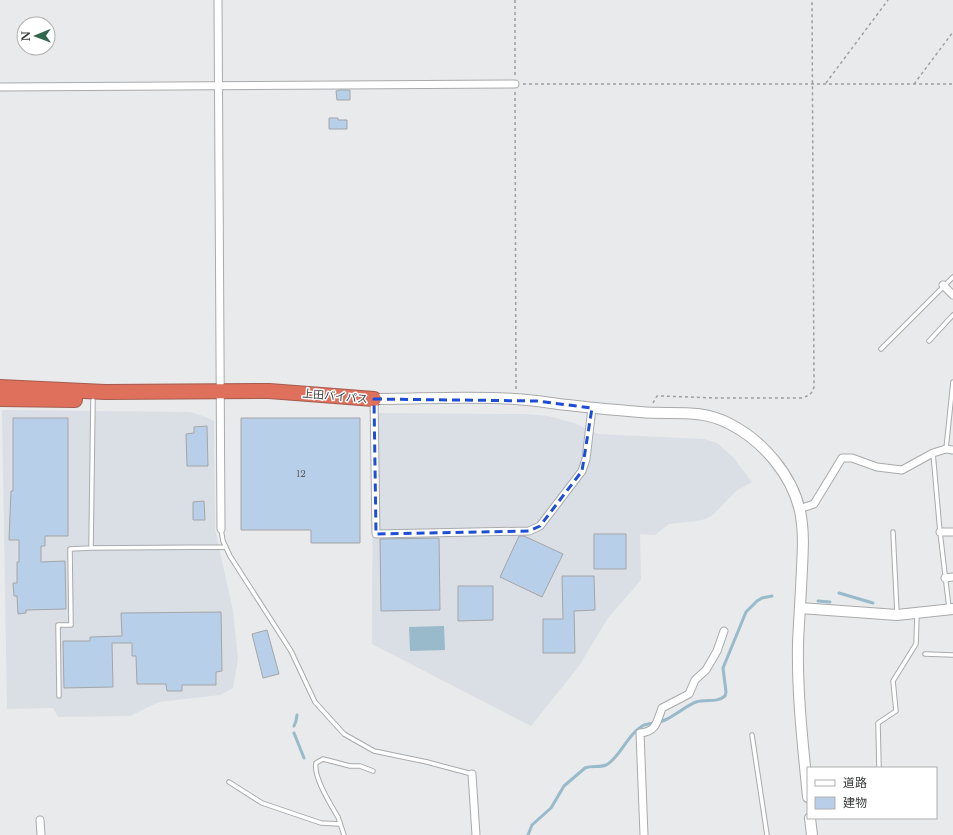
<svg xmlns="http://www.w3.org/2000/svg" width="953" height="835" viewBox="0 0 953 835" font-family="'Libre Baskerville','Noto Sans JP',serif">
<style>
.built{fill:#d9dfe5}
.water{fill:#98bacb}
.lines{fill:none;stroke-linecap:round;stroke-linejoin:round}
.stream{stroke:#98bacb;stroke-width:3}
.building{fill:#b8cfe9;stroke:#a4a5a6}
.lane-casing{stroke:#a9aaab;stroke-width:5.5}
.street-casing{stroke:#a9aaab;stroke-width:9}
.secondary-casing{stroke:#a9aaab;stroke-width:12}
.highway-casing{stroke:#a45c4f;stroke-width:16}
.path{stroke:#9e9fa0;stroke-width:1.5;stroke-dasharray:3 3;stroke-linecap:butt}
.lane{stroke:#fff;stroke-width:3.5}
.street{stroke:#fff;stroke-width:7}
.secondary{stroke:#fff;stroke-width:10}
.highway{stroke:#de705c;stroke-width:14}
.marked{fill:none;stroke:#1d4ed8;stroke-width:3;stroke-dasharray:8 5;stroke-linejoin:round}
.labels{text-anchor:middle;stroke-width:3;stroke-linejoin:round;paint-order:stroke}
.number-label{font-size:9px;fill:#575e64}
.street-label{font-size:11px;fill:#373838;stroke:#fff}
</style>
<rect width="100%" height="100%" fill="#e9eaeb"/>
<path class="built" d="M2 410 190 412 206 417 214 421 215 529 233 611 238 659 233 688 220 695 159 702 130 716 58 717 53 708 7 709Z
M373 413 524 414 548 416 574 423 598 434 704 439 717 443 733 457 752 482 736 491 714 514 706 519 696 521 669 524 655 535 640 534 641 580 608 618 579 666 531 726 372 644Z"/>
<path class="water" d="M444 626 445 650 410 651 409 627Z"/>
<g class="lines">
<path class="stream" d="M839 593 873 603
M818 601 830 602
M294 726 296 721 297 715
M294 733 304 758
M528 835 532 825 551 808 564 786 585 768C592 765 599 768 606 765 619 759 628 733 644 725 650 723 658 723 665 720 674 716 689 704 696 702 707 699 717 703 725 696L726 692 723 668 746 612 757 601 762 598 772 596"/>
</g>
<path class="building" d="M340 90H350V100H337L336 91Z
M329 118H338V120H347V129H329Z
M13 418H68V536H45V546H41V562L65 561 66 609 26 610V613L18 614 17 596H14L13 583H17V562H19V540H9L11 491H13Z
M241 418H360V543H311V530H241Z
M207 426 208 466H187L186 434 194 433V427Z
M204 501 205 520H193V502Z
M594 534H626V569H594Z
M519 536H524L563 554 542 597 500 577Z
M439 538 440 610 381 611 380 539Z
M562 576H594L595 610 574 611 575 653H543V619H563Z
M458 586H493V620L458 621Z
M221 612 222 671 216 672V685H182V691H167L166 684H137L136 656H132V643H112L113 687 64 688 63 641H90V637L122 636 121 613Z
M267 630 279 674 263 678 252 634Z"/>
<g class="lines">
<g class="lane-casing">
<path id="lane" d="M929 341 953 315
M881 349 953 277
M946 449 953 382
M933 453 940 532 949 608
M221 529 223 541 230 556 291 651 315 702 344 734 374 751 427 762 472 774
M893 532 897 613
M91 548 226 547
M925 654 953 655
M59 696 58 625H71L70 549 91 548 93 400
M752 735 767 835
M879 768 878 723 896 711 893 681 916 644 917 615
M229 782 262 803 321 823 340 824
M344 835C342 829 340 823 338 817 331 805 313 777 316 763L323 759 327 760 350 766H360L373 771"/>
</g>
<g class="street-casing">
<path id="street" d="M218 0 221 529
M0 87 515 84
M943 285 953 295
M374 399 376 534 529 531 540 526 582 471 586 459 592 408
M799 509 814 504 842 458H852L877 467 902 470 933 453 946 449 953 450
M940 532H953
M945 578 953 577
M472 774 476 835
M40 820 41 835
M644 835 640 733C656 732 657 722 662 708L689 694 695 680 706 670 717 651 724 631"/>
</g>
<g class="secondary-casing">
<path id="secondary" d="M374 399C420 399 468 396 515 399 533 400 550 403 568 405 592 408 616 410 640 412 672 415 700 408 730 424 763 441 792 475 800 511 804 530 803 549 802 568 801 593 799 619 798 644 797 695 803 746 808 797
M800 608 897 615 953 609
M810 818 812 835"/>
</g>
<g class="highway-casing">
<path id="highway" d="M0 387 105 392 269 391 374 399
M0 399 75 400"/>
</g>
<path class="path" d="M515 0V76
M826 83 888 0
M523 84H953
M914 84 953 32
M515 92 516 390
M653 403 657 396H661L716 398H801C809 396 812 394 814 387L812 0"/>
<use href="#lane" class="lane"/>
<use href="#street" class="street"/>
<use href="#secondary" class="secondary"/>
<use href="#highway" class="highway"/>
</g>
<path class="marked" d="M374 399 537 401 592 408 582 471 540 526 529 531 376 534Z"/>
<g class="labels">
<g class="number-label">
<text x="301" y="477">12</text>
</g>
<g class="street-label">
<text transform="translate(335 396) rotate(5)" y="4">上田バイパス</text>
</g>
</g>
<rect x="807" y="767" width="130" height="52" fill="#ffffff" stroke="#afafaf"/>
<rect x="815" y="780" width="20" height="6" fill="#ffffff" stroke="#afafaf"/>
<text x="843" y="787" font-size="12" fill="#373838">道路</text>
<rect x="815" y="797" width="20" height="12" fill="#b8cfe9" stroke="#afafaf"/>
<text x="843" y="807" font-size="12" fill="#373838">建物</text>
<g transform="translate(36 36) rotate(269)"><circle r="19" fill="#ffffff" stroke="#afafaf"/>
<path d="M0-3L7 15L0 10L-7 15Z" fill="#30664c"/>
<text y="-6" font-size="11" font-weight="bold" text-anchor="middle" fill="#373838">N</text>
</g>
</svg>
